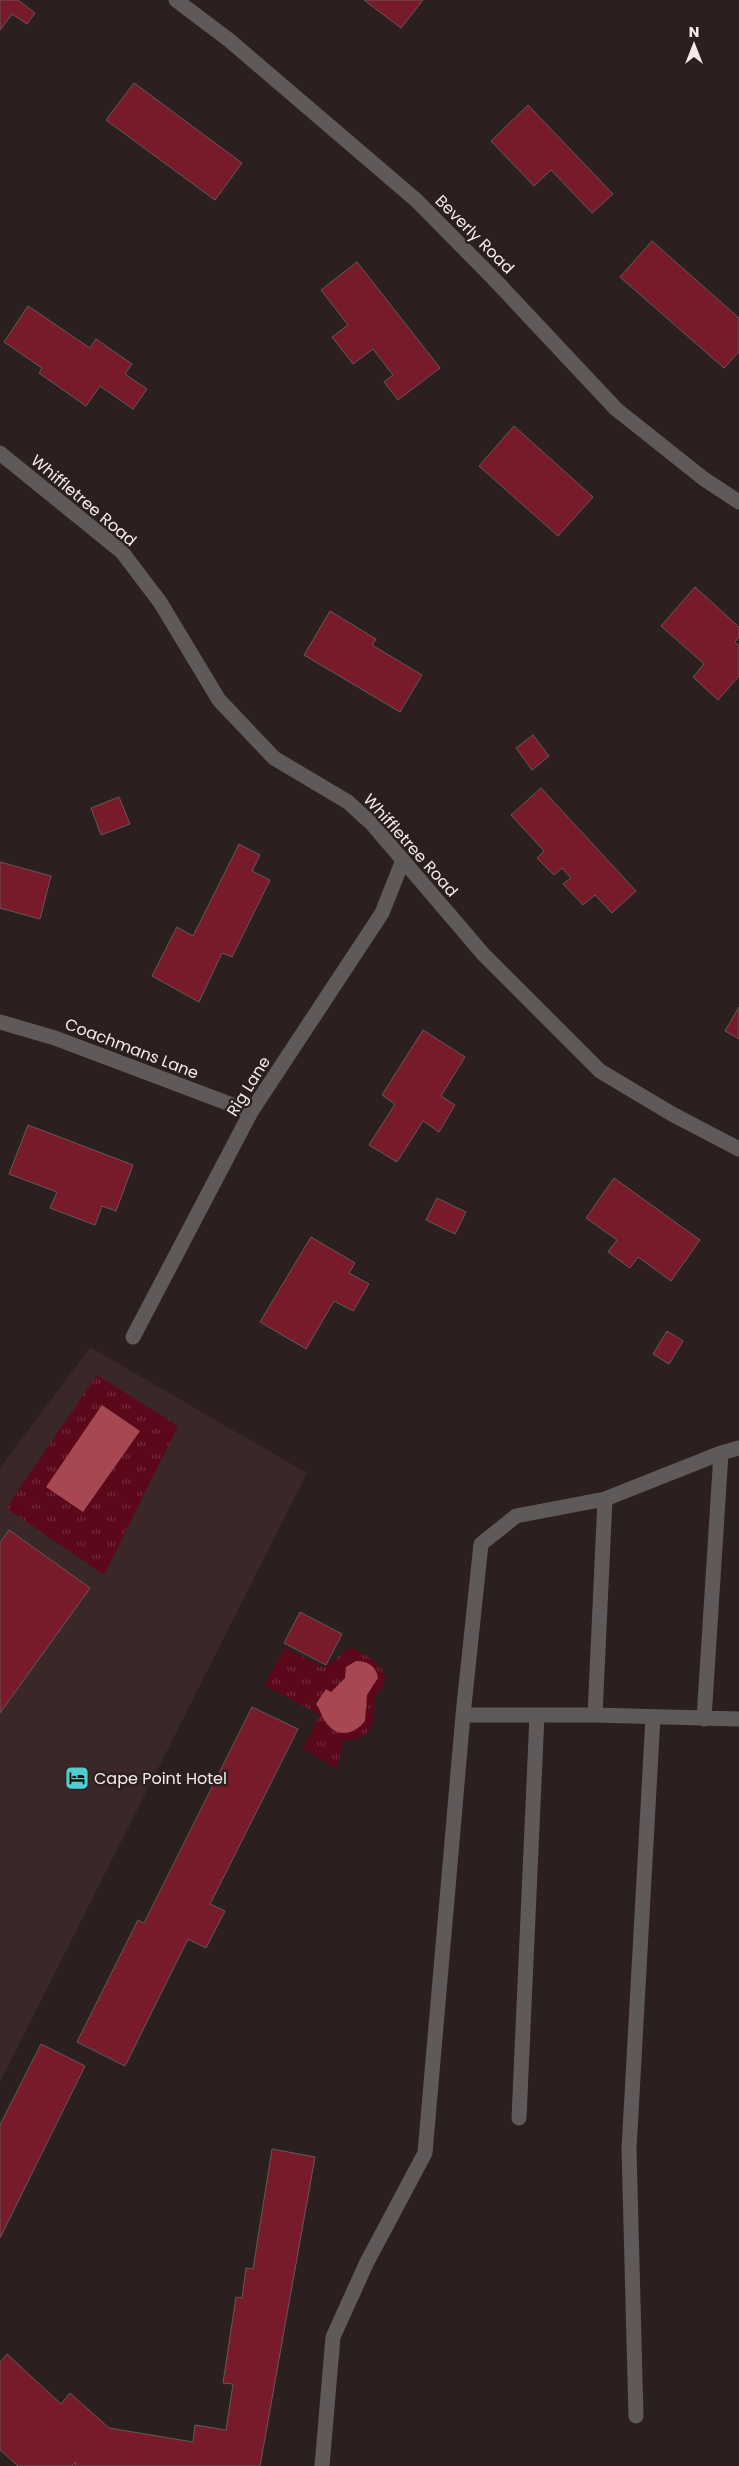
<svg xmlns="http://www.w3.org/2000/svg" width="739" height="2466" viewBox="0 0 739 2466" font-family="Poppins,sans-serif">
<style>
.built{fill:#3a2728}
.grass{fill:url(#grass-tufts)}
.water{fill:#a74751}
.building{fill:#771a2a;stroke:#685959}
.lines{fill:none;stroke-linecap:round;stroke-linejoin:round}
.minor{stroke:#5f5959;stroke-width:15}
.labels{text-anchor:middle;stroke-width:5;stroke-linejoin:round;paint-order:stroke}
.street-label{font-size:16px;fill:#f5ebec;stroke:#2b1f1f}
.poi-label{font-size:16px;fill:#f5ebec;stroke:#2b1f1f;text-anchor:start}
</style>
<defs>
<pattern id="grass-tufts" width="24" height="20" patternUnits="userSpaceOnUse" patternTransform="scale(1.25)"><rect width="24" height="20" fill="#5b081b"/><path d="M3 7l-1-3M5 7V3M7 7l1-3M15 17l-1-3M17 17v-4M19 17l1-3" fill="none" stroke="#732c3c"/></pattern>
</defs>
<rect width="100%" height="100%" fill="#2b1f1f"/>
<path class="built" d="M90 1347 307 1473 0 2082V1467Z"/>
<path class="grass" d="M97 1375 178 1426 104 1575 6 1508Z
M351 1647C364 1655 392 1666 383 1686 381 1691 376 1694 374 1699 376 1723 371 1740 343 1740L337 1769 303 1748 320 1715 264 1685 285 1648 324 1668Z"/>
<path class="water" d="M102 1405 140 1431 83 1512 46 1487Z
M356 1661C368 1661 376 1666 378 1678L367 1695 365 1721C353 1736 336 1738 325 1721 321 1716 321 1710 316 1704L326 1689 331 1692 345 1678 346 1667Z"/>
<path class="building" d="M0 0H18L35 13 27 24 12 14 0 30Z
M364 0H423L401 28Z
M134 83 242 163 215 200 106 120Z
M528 105 613 194 592 213 551 170 534 186 491 141Z
M652 241 739 318V352L724 368 620 277Z
M357 262 440 368 398 400 384 382 393 375 373 349 353 364 332 337 348 325 321 290Z
M28 306 90 348 96 339 132 364 125 374 147 389 133 409 100 386 86 406 39 373 42 368 4 342Z
M514 426 593 497 558 536 479 466Z
M695 587 739 627V637L735 642 739 646V676L718 700 693 677 704 664 661 626Z
M330 611 376 639 372 645 422 675 400 712 304 655Z
M533 735 549 756 532 770 516 748Z
M541 788 636 891 612 913 595 895 583 905 563 884 571 878 562 868 554 875 537 858 544 851 511 815Z
M119 797 130 824 101 835 91 808Z
M239 844 260 855 252 871 270 880 232 957 222 953 199 1002 152 976 177 927 193 936Z
M0 862 51 876 40 919 0 908Z
M739 1007V1039L725 1031Z
M423 1030 465 1057 441 1096 455 1105 439 1132 423 1121 397 1162 369 1145 395 1104 382 1095Z
M28 1125 133 1165 116 1211 102 1206 95 1225 50 1208 57 1192 9 1174Z
M614 1178 700 1240 671 1281 638 1257 630 1268 608 1252 617 1240 586 1218Z
M437 1198 466 1212 455 1234 426 1220Z
M311 1237 355 1263 349 1273 369 1284 353 1311 334 1301 306 1349 260 1322Z
M667 1331 683 1341 669 1364 653 1354Z
M9 1530 90 1588 0 1713V1543Z
M300 1612 342 1634 326 1665 284 1643Z
M252 1707 298 1729 210 1904 225 1911 206 1948 188 1939 125 2066 77 2042 138 1920 144 1923Z
M41 2044 85 2066 0 2238V2125Z
M272 2149 315 2157 260 2466H75L76 2462 72 2466H18L0 2450V2362L7 2354 61 2404 70 2393 109 2428 193 2442 195 2425 226 2430 233 2384 223 2383 236 2297 242 2298 246 2268 253 2269Z"/>
<g class="lines">
<path class="minor" d="M176 0 229 40 416 200 494 279 616 409 704 479 739 502
M0 453 122 552 160 602 219 700 274 758 348 802 372 824 484 955 600 1071 672 1114 739 1149
M0 1022 55 1038 251 1112
M133 1337 251 1112 382 913 403 860
M463 1715H595L739 1719
M595 1715 605 1499
M704 1719 721 1453
M519 2118 537 1715
M636 2416 629 2149 653 1717
M322 2466 333 2337 367 2262 425 2153 463 1715 481 1544 516 1516 605 1499 721 1453 739 1448"/>
</g>
<defs>
<g id="hotel-square" transform="scale(1.25)"><rect x="-9" y="-9" width="18" height="18" rx="4" fill="#52cdce" stroke="#2b1f1f"/><path d="M-6-4.5h1.5V1H6V5H4.5V3h-9V5H-6ZM-4 0a1.8 1.8 0 1 1 3.6 0ZM.5 0V-2.5h3Q6-2.5 6 0Z" fill="#111"/></g>
</defs>
<g fill-rule="evenodd">
<use href="#hotel-square" x="77" y="1778"/>
</g>
<g class="labels">
<g class="street-label">
<text transform="translate(475 234) rotate(45)" y="6">Beverly Road</text>
<text transform="translate(84 500) rotate(40)" y="6">Whiffletree Road</text>
<text transform="translate(411 845) rotate(48)" y="6">Whiffletree Road</text>
<text transform="translate(132 1048) rotate(21)" y="6">Coachmans Lane</text>
<text transform="translate(248 1086) rotate(-58)" y="6">Rig Lane</text>
</g>
<g class="poi-label">
<text x="94" y="1784">Cape Point Hotel</text>
</g>
</g>
<g transform="translate(694 45)" stroke="#2b1f1f" stroke-width="4" paint-order="stroke">
<path d="M0-4L9 19L0 12L-9 19Z" fill="#f5ebec"/>
<text y="-8" font-size="14" font-weight="bold" text-anchor="middle" fill="#f5ebec">N</text>
</g>
</svg>
